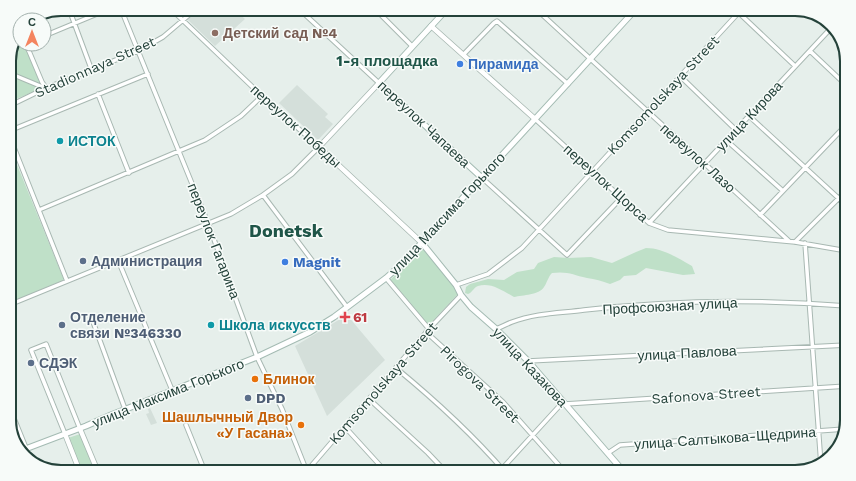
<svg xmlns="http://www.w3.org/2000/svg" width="856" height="481" viewBox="0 0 856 481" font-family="'Work Sans',sans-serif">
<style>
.built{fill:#d4dfda}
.green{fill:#bfe0c8}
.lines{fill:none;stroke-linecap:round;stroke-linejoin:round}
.minor-casing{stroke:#a8b8b2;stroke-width:5.5}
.tertiary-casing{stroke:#a8b8b2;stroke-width:6}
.secondary-casing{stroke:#a4bbb3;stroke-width:7}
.minor{stroke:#fff;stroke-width:3.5}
.tertiary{stroke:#fff;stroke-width:4.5}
.secondary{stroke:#fff;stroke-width:5}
.education-dot{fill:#8d6e63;stroke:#f7fbf9;stroke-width:1.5}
.shop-dot{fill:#3f7fe0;stroke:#f7fbf9;stroke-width:1.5}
.culture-dot{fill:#0f9aa8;stroke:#f7fbf9;stroke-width:1.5}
.service-dot{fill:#5c6f8a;stroke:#f7fbf9;stroke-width:1.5}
.health-dot{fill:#e0444e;stroke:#f7fbf9;stroke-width:1.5}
.food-dot{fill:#e8710a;stroke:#f7fbf9;stroke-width:1.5}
.labels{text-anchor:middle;stroke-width:3;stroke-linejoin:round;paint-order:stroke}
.education-label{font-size:14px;font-weight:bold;fill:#785e54;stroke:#f7fbf9;text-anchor:start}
.shop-label{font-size:14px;font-weight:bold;fill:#366cbe;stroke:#f7fbf9;text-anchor:start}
.street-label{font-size:14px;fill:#24423a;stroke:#f7fbf9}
.culture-label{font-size:14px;font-weight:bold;fill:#0d838f;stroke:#f7fbf9;text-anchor:start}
.service-label{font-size:14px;font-weight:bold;fill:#4e5e75;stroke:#f7fbf9;text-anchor:start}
.health-label{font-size:14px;font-weight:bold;fill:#be3a42;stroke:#f7fbf9;text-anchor:start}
.food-label{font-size:14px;font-weight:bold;fill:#c56008;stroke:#f7fbf9;text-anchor:start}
.neighbourhood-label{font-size:15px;font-weight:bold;fill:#1f5548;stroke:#f7fbf9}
.district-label{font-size:18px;font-weight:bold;fill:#1f5548;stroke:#f7fbf9}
.rim{fill:none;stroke:#24423a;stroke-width:2}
</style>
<rect width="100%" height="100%" fill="#e6efeb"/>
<path class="built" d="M199 9H234L245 19 215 46 187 19Z
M297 85 328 114 325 117 333 124 318 140 279 103Z
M347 315 385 360 327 416 295 346Z
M150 408 157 423 151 425 146 414 149 413 148 409Z"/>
<path class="green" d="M20 34V44H24L42 88 9 102V58Z
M9 145 64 280 9 303Z
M646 248C662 248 678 258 692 266L695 274 683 275 646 268 636 275 624 276 620 280 610 284C602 281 595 279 587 278 573 275 568 271 552 273 548 277 547 283 544 287 539 295 523 295 514 297 503 291 491 282 478 286 473 288 473 292 468 294L465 293 466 287 470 284 488 279 504 280 517 272 534 269 538 263 554 257 568 258 591 257 612 263 636 252Z
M423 249 457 289V295L428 326 390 280Z
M80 434 96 472H82L68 438Z"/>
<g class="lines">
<g class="minor-casing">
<path id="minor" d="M69 9 92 71
M121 9 208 223 257 357 282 409 307 472
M299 9 379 83
M375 9 412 46
M536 9 789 241
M739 13 795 66
M44 36 109 9
M26 44 42 82 46 88
M810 51 847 86
M464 54 494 23 497 21 568 84
M9 73 45 88
M680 76 736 130
M98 94 129 173
M9 106 46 88 138 51 163 37 196 9
M749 116 847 206
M535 119 649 223 668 230 795 242 847 251
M9 131 148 74
M9 135 67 281
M726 140 783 191
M481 177 567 255 622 197
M263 195 347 307
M39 210 205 140 241 116 262 96
M760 215 847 124
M649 223 832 27
M795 242 847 190
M805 243 821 465
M118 260 172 390
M386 278 429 329
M456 285 488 274 522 248 742 9
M9 305 231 214 263 195 292 174 319 147 262 96 171 9
M92 319 125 409
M496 329C501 327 507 324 512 322 535 313 561 313 584 310 671 300 760 299 847 306
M426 332 503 402 565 472
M528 361 847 345
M396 368C435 400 472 434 505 472
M369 399 428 453 446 472
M565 404 847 386
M9 406 26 448
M186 425 205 472
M345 427 386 472
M65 434 31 350 46 344 80 429
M608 453 620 445 845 429
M288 472 304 465
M306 472 429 329 461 295
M499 472 563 402"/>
</g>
<g class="tertiary-casing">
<path id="tertiary" d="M431 26 535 119
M379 83 319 147 422 243
M80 429 98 472
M65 434 80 472"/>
</g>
<g class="secondary-casing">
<path id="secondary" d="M447 9 379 83 481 177
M422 243 456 285 461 295 471 307 496 329 528 361 624 472
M20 451 86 426 111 415 257 357 310 332 334 317 386 278 404 262 636 9"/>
</g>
<use href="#minor" class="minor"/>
<use href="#tertiary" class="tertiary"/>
<use href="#secondary" class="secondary"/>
</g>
<circle class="education-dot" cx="215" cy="33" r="4"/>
<g class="shop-dot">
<circle cx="460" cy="64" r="4"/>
<circle cx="285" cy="262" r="4"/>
</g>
<g class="culture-dot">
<circle cx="60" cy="141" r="4"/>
<circle cx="211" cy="325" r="4"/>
</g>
<g class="service-dot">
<circle cx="83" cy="261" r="4"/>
<circle cx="62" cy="325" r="4"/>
<circle cx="31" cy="363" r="4"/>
<circle cx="248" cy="398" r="4"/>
</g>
<path class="health-dot" d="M343 311h4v4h4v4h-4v4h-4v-4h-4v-4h4z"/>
<g class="food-dot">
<circle cx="255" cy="379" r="4"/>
<circle cx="301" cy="425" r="4"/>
</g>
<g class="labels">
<g class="education-label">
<text x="223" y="38">Детский сад №4</text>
</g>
<g class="shop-label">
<text x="468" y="69">Пирамида</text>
<text x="293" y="267">Magnit</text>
</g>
<g class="street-label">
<text transform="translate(95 67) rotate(-24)" y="5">Stadionnaya Street</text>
<text transform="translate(663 95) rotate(-47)" y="5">Komsomolskaya Street</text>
<text transform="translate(749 116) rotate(-47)" y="5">улица Кирова</text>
<text transform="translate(424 124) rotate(43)" y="5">переулок Чапаева</text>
<text transform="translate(296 126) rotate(42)" y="5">переулок Победы</text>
<text transform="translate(698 158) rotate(42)" y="5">переулок Лазо</text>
<text transform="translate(606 183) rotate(42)" y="5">переулок Щорса</text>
<text transform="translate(447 214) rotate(-47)" y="5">улица Максима Горького</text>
<text transform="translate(214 241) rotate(69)" y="5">переулок Гагарина</text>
<text transform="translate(670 306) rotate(-3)" y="5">Профсоюзная улица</text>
<text transform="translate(687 353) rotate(-3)" y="5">улица Павлова</text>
<text transform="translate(530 367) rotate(47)" y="5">улица Казакова</text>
<text transform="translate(383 383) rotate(-49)" y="5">Komsomolskaya Street</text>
<text transform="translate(480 384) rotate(44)" y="5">Pirogova Street</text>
<text transform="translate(168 393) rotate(-22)" y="5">улица Максима Горького</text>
<text transform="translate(706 395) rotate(-4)" y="5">Safonova Street</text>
<text transform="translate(725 438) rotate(-4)" y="5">улица Салтыкова-Щедрина</text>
</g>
<g class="culture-label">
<text x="68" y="146">ИСТОК</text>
<text x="219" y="330">Школа искусств</text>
</g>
<g class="service-label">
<text x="91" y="266">Администрация</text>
<text x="70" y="322">Отделение<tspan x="70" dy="16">связи №346330</tspan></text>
<text x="39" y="368">СДЭК</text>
<text x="256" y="403">DPD</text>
</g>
<g class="health-label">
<text x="353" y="322">61</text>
</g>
<g class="food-label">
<text x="263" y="384">Блинок</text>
<text x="293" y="422" text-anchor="end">Шашлычный Двор<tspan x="293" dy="16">«У Гасана»</tspan></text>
</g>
<g class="neighbourhood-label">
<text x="387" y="66">1-я площадка</text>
</g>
<g class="district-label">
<text x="286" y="237">Donetsk</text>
</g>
</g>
<path d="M0 0H856V481H0ZM61 16H795A45 45 0 0 1 840 61V420A45 45 0 0 1 795 465H61A45 45 0 0 1 16 420V61A45 45 0 0 1 61 16Z" fill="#f7fbf9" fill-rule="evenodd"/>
<path class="rim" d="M61 16H795A45 45 0 0 1 840 61V420A45 45 0 0 1 795 465H61A45 45 0 0 1 16 420V61A45 45 0 0 1 61 16Z"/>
<g transform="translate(32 32)"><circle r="19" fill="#f7fbf9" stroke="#a3b1ad"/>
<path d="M0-3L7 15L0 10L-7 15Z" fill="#f4845f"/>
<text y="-6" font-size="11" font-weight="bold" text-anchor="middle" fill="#24423a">С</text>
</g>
</svg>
